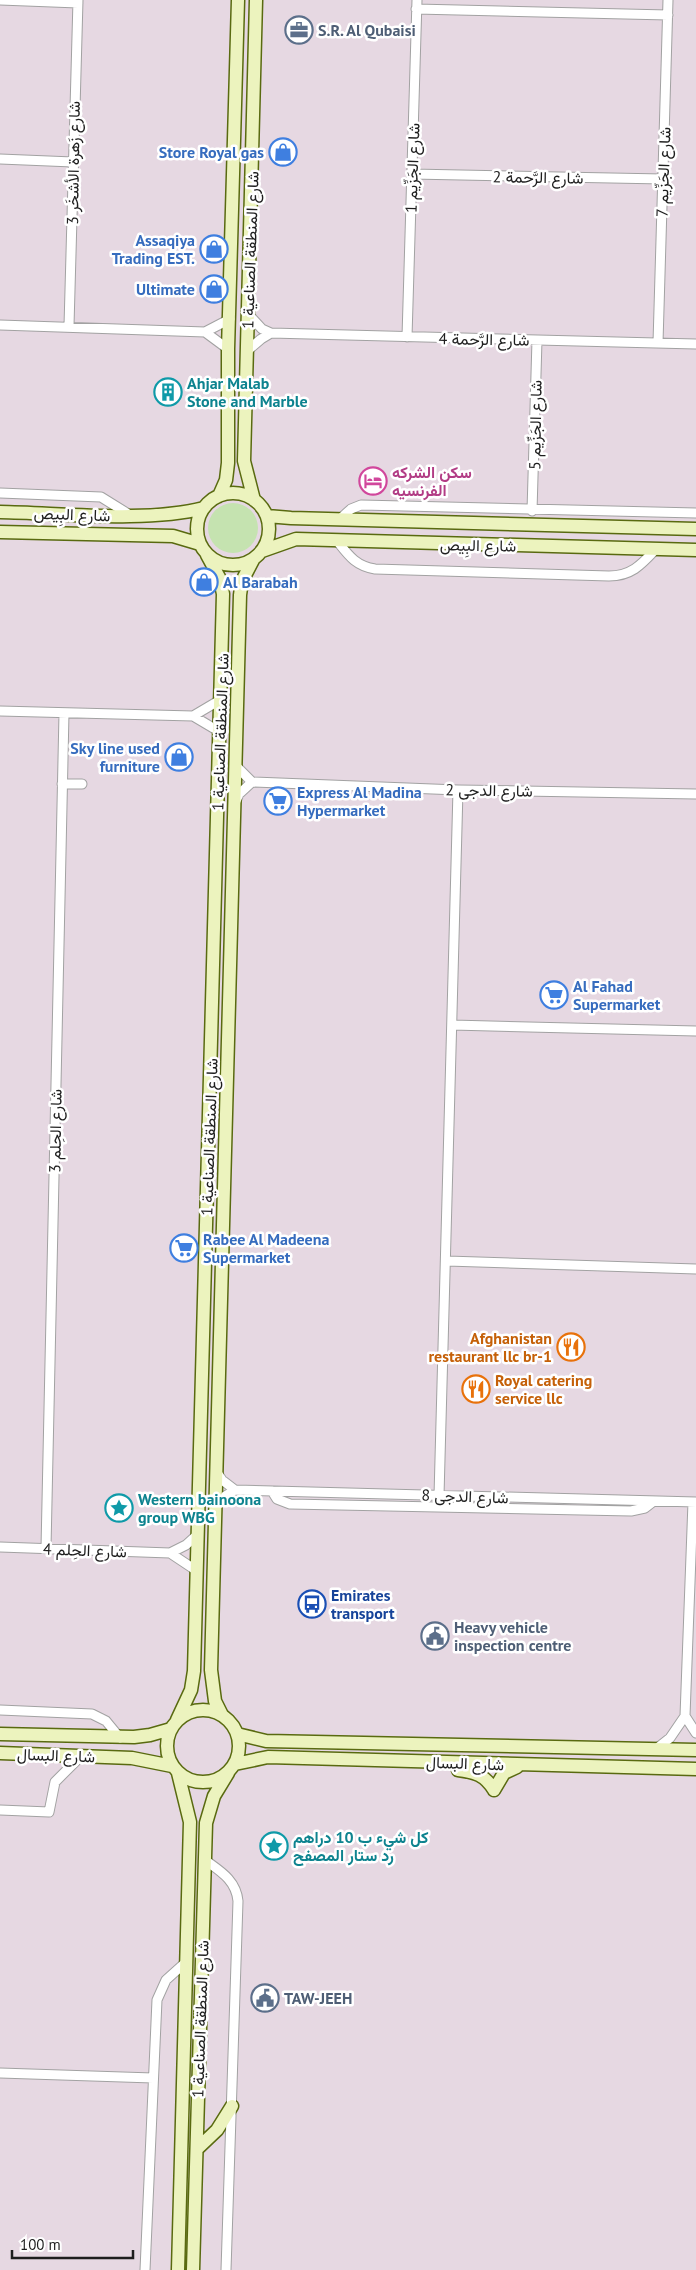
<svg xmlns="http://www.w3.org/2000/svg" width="696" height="2270" viewBox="0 0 696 2270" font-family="'PT Sans',Vazirmatn,sans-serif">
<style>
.industrial{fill:#e6d8e2}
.grass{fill:#c5e3b0}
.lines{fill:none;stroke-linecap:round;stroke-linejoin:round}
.street-casing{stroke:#a2a2a2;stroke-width:11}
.secondary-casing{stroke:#596a10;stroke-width:15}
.street{stroke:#fff;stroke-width:9}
.secondary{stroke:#ecf3be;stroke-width:12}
.labels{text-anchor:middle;stroke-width:5;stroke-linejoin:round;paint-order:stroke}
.service-label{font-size:16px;font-weight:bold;fill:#4e5e75;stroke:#fff;text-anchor:start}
.shop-label{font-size:16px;font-weight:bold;fill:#366cbe;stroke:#fff;text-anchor:end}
.street-label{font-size:16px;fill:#1e1e1e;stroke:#fff}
.culture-label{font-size:16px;font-weight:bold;fill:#0d838f;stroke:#fff;text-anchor:start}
.hotel-label{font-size:16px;font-weight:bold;fill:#b23c85;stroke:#fff;text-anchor:start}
.food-label{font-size:16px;font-weight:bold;fill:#c56008;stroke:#fff;text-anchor:end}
.transit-label{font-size:16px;font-weight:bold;fill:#164399;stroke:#fff;text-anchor:start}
</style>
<rect width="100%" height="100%" fill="#eeece5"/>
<path class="industrial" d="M0 0H696V2270H0Z"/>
<path class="grass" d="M208 528a25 25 0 1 1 50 0a25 25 0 1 1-50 0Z"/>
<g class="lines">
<g class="street-casing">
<path id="street" d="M0 0 78 3
M416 9 668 15
M0 159 73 162
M412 174 663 179
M248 314 262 329 271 333 696 344
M0 325 205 332 228 349
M69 326 78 0
M205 332 230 319
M407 337 417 0
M658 343 668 0
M247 351 261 339 271 333
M0 493 101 497 130 515
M532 511 537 340
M341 518 351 509 361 505 696 513
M338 542C349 556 356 566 375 569L609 576C631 576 641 565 655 550
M0 711 193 716 220 732
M193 716 220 700
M236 766 252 782 458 790 696 794
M62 784H82
M236 801 239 794 252 782
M452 1025 696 1031
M447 1261 696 1269
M216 1471 222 1480 235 1490
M272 1491 277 1499 290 1504 631 1511 645 1508 654 1501
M439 1496 458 790
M216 1507 225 1496 235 1490 696 1502
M0 1547 170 1553 197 1571
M46 1548 64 713
M170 1553 186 1545 198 1534
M0 1710 92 1714 106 1721 120 1738
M685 1716 696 1733
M656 1749 670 1738 685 1716 693 1502
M0 1810 49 1812 55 1782 81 1756
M205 1860C220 1871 236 1880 238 1901L226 2270
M0 2073 153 2078
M145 2270 157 2000 166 1980 186 1962"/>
</g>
<g class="secondary-casing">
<path id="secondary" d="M197 529a36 36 0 1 1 72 0a36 36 0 1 1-72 0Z
M219 496 226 480 228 463V349L238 0
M254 500 244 461 256 0
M0 512C62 513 145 523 204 508
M267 516 291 518 696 529
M0 532 173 536 200 544
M262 551 296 539 696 550
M167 1746a36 36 0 1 1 72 0a36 36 0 1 1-72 0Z
M222 1715 215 1701 211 1670 240 595 242 581 253 560
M177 1720 191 1690 194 1671 223 594 220 579 207 555
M0 1734 134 1737 150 1735 171 1729
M237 1734 266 1741 696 1750
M0 1753 132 1758 172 1766
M235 1764 268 1757 696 1769
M458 1770C475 1772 485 1775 494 1790
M178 1773 190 1822 178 2270
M494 1790 504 1773 517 1767
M197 2149 217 2130 232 2106
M193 2270 206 1823 214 1796 228 1773"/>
</g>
<use href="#street" class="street"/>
<use href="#secondary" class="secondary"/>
</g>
<defs>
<g id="office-ring" transform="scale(1.4375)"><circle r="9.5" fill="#fff" stroke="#5c6f8a" stroke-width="1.5"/><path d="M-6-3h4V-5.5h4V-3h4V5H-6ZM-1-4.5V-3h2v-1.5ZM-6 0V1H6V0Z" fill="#5c6f8a"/></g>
<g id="shop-ring" transform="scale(1.4375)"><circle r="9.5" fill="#fff" stroke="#3f7fe0" stroke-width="1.5"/><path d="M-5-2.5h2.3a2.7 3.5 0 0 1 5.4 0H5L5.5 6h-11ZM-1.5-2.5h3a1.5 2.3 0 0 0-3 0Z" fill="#3f7fe0"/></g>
<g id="building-ring" transform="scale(1.4375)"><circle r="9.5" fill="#fff" stroke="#0f9aa8" stroke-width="1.5"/><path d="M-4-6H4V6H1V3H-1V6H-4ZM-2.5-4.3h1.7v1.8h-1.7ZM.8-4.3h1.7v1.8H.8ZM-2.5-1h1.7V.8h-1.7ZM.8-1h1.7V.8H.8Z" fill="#0f9aa8"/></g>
<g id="hotel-ring" transform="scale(1.4375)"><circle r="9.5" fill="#fff" stroke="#d1479c" stroke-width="1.5"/><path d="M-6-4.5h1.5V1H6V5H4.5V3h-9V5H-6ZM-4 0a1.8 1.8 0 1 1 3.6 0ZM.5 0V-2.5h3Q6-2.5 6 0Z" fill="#d1479c"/></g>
<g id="supermarket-ring" transform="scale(1.4375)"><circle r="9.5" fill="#fff" stroke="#3f7fe0" stroke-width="1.5"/><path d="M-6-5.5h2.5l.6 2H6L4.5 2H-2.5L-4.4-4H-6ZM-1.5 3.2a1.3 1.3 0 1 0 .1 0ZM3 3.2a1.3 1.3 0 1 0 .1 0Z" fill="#3f7fe0"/></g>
<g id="restaurant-ring" transform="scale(1.4375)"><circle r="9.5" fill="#fff" stroke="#e8710a" stroke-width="1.5"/><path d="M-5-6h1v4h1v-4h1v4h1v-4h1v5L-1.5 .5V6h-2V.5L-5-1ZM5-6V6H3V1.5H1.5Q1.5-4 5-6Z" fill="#e8710a"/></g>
<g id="sight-ring" transform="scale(1.4375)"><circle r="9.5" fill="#fff" stroke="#0f9aa8" stroke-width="1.5"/><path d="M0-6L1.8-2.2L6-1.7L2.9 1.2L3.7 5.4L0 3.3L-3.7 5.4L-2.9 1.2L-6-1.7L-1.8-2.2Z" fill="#0f9aa8"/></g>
<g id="bus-ring" transform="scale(1.4375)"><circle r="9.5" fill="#fff" stroke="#1a4fb4" stroke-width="1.5"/><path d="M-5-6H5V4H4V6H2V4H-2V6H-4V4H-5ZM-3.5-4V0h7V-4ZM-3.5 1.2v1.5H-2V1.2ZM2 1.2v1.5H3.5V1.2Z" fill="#1a4fb4"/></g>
<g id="civic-ring" transform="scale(1.4375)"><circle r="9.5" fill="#fff" stroke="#5c6f8a" stroke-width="1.5"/><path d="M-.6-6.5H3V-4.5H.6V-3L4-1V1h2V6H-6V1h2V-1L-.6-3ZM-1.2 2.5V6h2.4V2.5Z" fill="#5c6f8a"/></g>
</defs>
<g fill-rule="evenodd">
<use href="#office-ring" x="299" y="30"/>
<use href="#shop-ring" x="283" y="152"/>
<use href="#shop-ring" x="214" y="249"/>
<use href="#shop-ring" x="214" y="289"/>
<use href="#building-ring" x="168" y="392"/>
<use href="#hotel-ring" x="373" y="481"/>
<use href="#shop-ring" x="204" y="582"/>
<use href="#shop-ring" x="179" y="757"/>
<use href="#supermarket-ring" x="278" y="801"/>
<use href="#supermarket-ring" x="554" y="995"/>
<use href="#supermarket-ring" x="184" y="1248"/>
<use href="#restaurant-ring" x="571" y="1347"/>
<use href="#restaurant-ring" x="476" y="1389"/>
<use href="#sight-ring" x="119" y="1508"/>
<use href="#bus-ring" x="312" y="1604"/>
<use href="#civic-ring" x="435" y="1636"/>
<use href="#sight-ring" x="274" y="1846"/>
<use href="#civic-ring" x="265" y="1998"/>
</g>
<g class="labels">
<g class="service-label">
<text x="318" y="36">S.R. Al Qubaisi</text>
<text x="454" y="1633">Heavy vehicle<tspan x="454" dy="18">inspection centre</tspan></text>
<text x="284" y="2004">TAW-JEEH</text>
</g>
<g class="shop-label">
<text x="264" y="158">Store Royal gas</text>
<text x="195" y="246">Assaqiya<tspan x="195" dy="18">Trading EST.</tspan></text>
<text x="195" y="295">Ultimate</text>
<text x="223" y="588" text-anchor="start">Al Barabah</text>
<text x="160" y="754">Sky line used<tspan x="160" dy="18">furniture</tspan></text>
<text x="297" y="798" text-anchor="start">Express Al Madina<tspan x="297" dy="18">Hypermarket</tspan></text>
<text x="573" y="992" text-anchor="start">Al Fahad<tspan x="573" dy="18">Supermarket</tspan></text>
<text x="203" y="1245" text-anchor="start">Rabee Al Madeena<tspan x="203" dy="18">Supermarket</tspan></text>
</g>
<g class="street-label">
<text transform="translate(73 163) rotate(-89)" y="6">شارع زَهرة الأشخَر 3</text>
<text transform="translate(412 168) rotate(-88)" y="6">شارع الجَزِّيم 1</text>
<text transform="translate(663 172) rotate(-88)" y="6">شارع الجَزِّيم 7</text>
<text transform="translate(538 177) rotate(1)" y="6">شارع الرَّحمة 2</text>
<text transform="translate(250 250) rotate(-88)" y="6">شارع المنطقة الصناعية 1</text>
<text transform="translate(484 339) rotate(1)" y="6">شارع الرَّحمة 4</text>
<text transform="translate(535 425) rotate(-89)" y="6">شارع الجَزِّيم 5</text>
<text transform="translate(72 514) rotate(2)" y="6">شارع البِيص</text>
<text transform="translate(478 545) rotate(1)" y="6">شارع البِيص</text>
<text transform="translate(220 732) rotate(-88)" y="6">شارع المنطقة الصناعية 1</text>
<text transform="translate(489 790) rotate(1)" y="6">شارع الدجى 2</text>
<text transform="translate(55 1131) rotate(-89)" y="6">شارع الحِلم 3</text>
<text transform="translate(209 1137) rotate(-88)" y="6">شارع المنطقة الصناعية 1</text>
<text transform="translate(465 1496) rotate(2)" y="6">شارع الدجى 8</text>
<text transform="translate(85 1550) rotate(2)" y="6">شارع الحِلم 4</text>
<text transform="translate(56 1755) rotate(2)" y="6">شارع البسال</text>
<text transform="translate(465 1763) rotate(2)" y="6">شارع البسال</text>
<text transform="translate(200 2019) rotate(-88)" y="6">شارع المنطقة الصناعية 1</text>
</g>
<g class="culture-label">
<text x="187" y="389">Ahjar Malab<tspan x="187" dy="18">Stone and Marble</tspan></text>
<text x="138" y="1505">Western bainoona<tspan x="138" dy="18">group WBG</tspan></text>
<text x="293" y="1843">كل شيء ب 10 دراهم<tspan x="293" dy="18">رد ستار المصفح</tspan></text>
</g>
<g class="hotel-label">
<text x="392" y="478">سكن الشركه<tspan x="392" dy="18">الفرنسيه</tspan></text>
</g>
<g class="food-label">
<text x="552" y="1344">Afghanistan<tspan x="552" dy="18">restaurant llc br-1</tspan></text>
<text x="495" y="1386" text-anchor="start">Royal catering<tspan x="495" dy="18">service llc</tspan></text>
</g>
<g class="transit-label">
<text x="331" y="1601">Emirates<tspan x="331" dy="18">transport</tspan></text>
</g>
</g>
<path d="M12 2250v8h121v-8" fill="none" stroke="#1e1e1e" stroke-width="2.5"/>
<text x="20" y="2250" font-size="15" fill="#1e1e1e" stroke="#ffffff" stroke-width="4" paint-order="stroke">100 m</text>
</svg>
